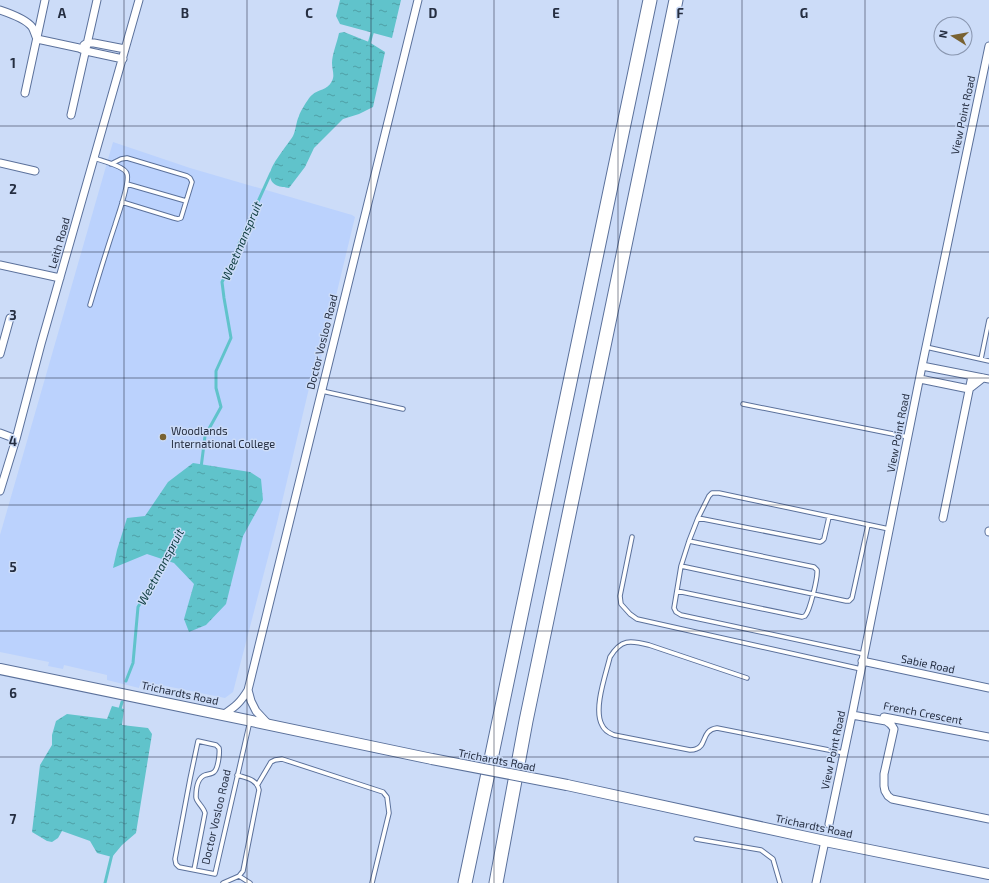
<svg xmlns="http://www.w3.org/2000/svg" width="989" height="883" viewBox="0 0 989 883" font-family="'Exo 2',sans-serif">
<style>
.built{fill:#bbd2fd}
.water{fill:url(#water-ripples)}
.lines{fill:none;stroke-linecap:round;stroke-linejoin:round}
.stream{stroke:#60c3cb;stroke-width:3}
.lane-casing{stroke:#5b719b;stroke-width:5.5}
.street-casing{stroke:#5b719b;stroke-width:9}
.secondary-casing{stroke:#5b719b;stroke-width:12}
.highway-casing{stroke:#5b719b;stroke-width:15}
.lane{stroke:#fff;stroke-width:3.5}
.street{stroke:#fff;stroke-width:7}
.secondary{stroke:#fff;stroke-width:10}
.highway{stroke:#fff;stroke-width:13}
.secondary-bridge-casing{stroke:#5b719b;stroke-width:12;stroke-linecap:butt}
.secondary-bridge{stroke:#fff;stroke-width:10}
.grid{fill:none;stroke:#252e41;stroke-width:1;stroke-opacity:0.55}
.poi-dot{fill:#796232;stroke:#ccdcf8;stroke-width:1.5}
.labels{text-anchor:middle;stroke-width:3;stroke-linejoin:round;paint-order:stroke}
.street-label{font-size:11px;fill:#252e41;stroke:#ccdcf8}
.poi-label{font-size:11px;fill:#252e41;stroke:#ccdcf8;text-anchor:start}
.water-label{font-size:12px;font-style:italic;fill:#124044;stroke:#ccdcf8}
.grid-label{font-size:13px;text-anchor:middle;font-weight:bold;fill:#252e41;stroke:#ccdcf8;stroke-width:3;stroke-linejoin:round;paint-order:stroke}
</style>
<defs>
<pattern id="water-ripples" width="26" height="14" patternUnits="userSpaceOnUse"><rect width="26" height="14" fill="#60c3cb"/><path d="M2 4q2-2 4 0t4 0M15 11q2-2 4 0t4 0" fill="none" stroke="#4f9fa6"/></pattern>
</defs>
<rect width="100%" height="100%" fill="#ccdcf8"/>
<path class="built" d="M113 142 190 168 352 215 355 217 315 383 310 384 277 523 233 692 225 698 141 681 139 688 107 680V675L64 665 63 669 48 666 49 662 0 652V535Z"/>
<path class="water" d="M340 0H401L392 38 340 24 336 16Z
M344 32 369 42 385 52 373 107 359 114 343 119 314 148 305 167 289 188C281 187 271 186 270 176 269 166 287 146 293 136 296 130 296 122 299 116 300 112 309 97 312 95 318 89 327 91 332 81 335 75 332 70 332 63 332 54 337 43 339 33Z
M193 463 250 472 261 479 263 500 243 536 226 604 206 625 189 632 184 619 194 584 174 563 147 554 113 568 117 550 127 518 145 516 168 482Z
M112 706 124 709 122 725 148 728 152 734 136 833 122 845 112 857 97 853 90 841 62 831 58 838 52 842 47 841 32 832 40 765 52 745V735L56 721 67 714 107 719Z"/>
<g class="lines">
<path class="stream" d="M369 44 373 30
M201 468 205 436 221 407 216 388V371L231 338 224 298 222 282 232 263 240 241 271 173
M126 681 133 663 138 607 168 557
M120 712V709L122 702
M105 883 112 854"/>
<g class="lane-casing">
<path id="lane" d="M111 164 121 159 127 158 187 176 190 178 192 182 181 218 178 219 174 218 122 202
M127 184 186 201
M90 305C98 278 106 252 115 225 118 215 130 183 127 174 125 166 102 161 94 158
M926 347 989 361
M981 359 989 320
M322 391 403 409
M743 404 908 437
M698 518 820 542 822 541 824 539 829 517
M632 537 620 596 621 604 630 614 637 619 861 669
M681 566 846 601H849L852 598 868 525
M677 591 802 617 805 616C810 611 818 577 817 570L814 567 689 541
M864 654 681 615 676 612 674 608 681 566 689 541 698 518 709 496 712 493H719L889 529
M747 678 649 645C630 640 621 639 610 657 606 674 593 709 602 725 604 730 609 733 614 735L690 750C692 750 694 750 696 749 707 746 701 730 717 728L844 753
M258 784 271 762 275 760 282 759 383 792 387 797 389 813 372 883
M696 839 761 850 773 859 780 883
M194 870 205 813C203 806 196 802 196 797 196 789 197 778 205 775 208 774 212 774 214 772 218 769 220 753 219 748L216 745 198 741 190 779 175 859 176 864 179 867 215 874 250 721
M239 876 250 883
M223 883 239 876 243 871 259 790C257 779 246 778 237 775"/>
</g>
<g class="street-casing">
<path id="street" d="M0 10C9 13 26 19 32 27 34 30 35 35 37 39L79 48 86 51 123 59
M84 45 87 43H94L125 49
M25 93 45 0
M71 115 97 0
M0 163 35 171
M0 265 60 278
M0 354 10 318
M922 366 989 379
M920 379 969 389 983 378
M0 433 16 439
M0 491 16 439 41 344 139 0
M943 518 972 376
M989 532V531
M862 661 989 688
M248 690 251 701 256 711 269 725
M223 715C236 706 240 703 248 690L418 0
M852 715 886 721C890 723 892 725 894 729L884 774V786L885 791 888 796 892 799 989 819
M884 717 989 737
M829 824 852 715 922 366 989 46
M816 883 825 841"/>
</g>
<g class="secondary-casing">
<path id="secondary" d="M0 669 223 715 432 759
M567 785 825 841 989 874"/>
</g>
<g class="highway-casing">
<path id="highway" d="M465 883 650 0
M496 883 526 721 676 0"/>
</g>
<use href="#lane" class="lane"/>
<use href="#street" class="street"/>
<use href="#secondary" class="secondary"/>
<use href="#highway" class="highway"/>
<g class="secondary-bridge-casing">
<path id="secondary-bridge" d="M432 759 567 785"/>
</g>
<use href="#secondary-bridge" class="secondary-bridge"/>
</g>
<path class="grid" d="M124 0V883M247 0V883M371 0V883M494 0V883M618 0V883M742 0V883M865 0V883M0 126H989M0 252H989M0 378H989M0 505H989M0 631H989M0 757H989"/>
<circle class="poi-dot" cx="163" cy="437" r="4"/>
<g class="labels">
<g class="street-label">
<text transform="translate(963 115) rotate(-78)" y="4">View Point Road</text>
<text transform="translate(59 243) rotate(-74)" y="4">Leith Road</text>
<text transform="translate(322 342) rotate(-76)" y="4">Doctor Vosloo Road</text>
<text transform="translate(898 433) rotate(-79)" y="4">View Point Road</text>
<text transform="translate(928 664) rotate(12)" y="4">Sabie Road</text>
<text transform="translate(180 693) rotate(12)" y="4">Trichardts Road</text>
<text transform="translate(923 713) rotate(11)" y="4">French Crescent</text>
<text transform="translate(833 750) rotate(-78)" y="4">View Point Road</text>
<text transform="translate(497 760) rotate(11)" y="4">Trichardts Road</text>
<text transform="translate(216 817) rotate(-77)" y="4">Doctor Vosloo Road</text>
<text transform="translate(814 826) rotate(12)" y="4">Trichardts Road</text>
</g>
<g class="poi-label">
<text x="171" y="435">Woodlands<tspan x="171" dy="13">International College</tspan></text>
</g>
<g class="water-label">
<text transform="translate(242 241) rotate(-67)" y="4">Weetmanspruit</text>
<text transform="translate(161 567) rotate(-62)" y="4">Weetmanspruit</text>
</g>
</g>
<g class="grid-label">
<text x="62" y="18">A</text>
<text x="185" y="18">B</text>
<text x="309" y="18">C</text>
<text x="433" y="18">D</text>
<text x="556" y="18">E</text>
<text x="680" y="18">F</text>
<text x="804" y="18">G</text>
<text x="13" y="68">1</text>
<text x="13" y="194">2</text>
<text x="13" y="320">3</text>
<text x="13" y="446">4</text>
<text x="13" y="572">5</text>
<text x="13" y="698">6</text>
<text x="13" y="824">7</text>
</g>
<g transform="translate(953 36) rotate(281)"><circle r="19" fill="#ccdcf8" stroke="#8996af"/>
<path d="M0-3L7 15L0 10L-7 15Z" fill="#796232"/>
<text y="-6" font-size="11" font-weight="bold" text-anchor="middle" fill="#252e41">N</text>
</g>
</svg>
